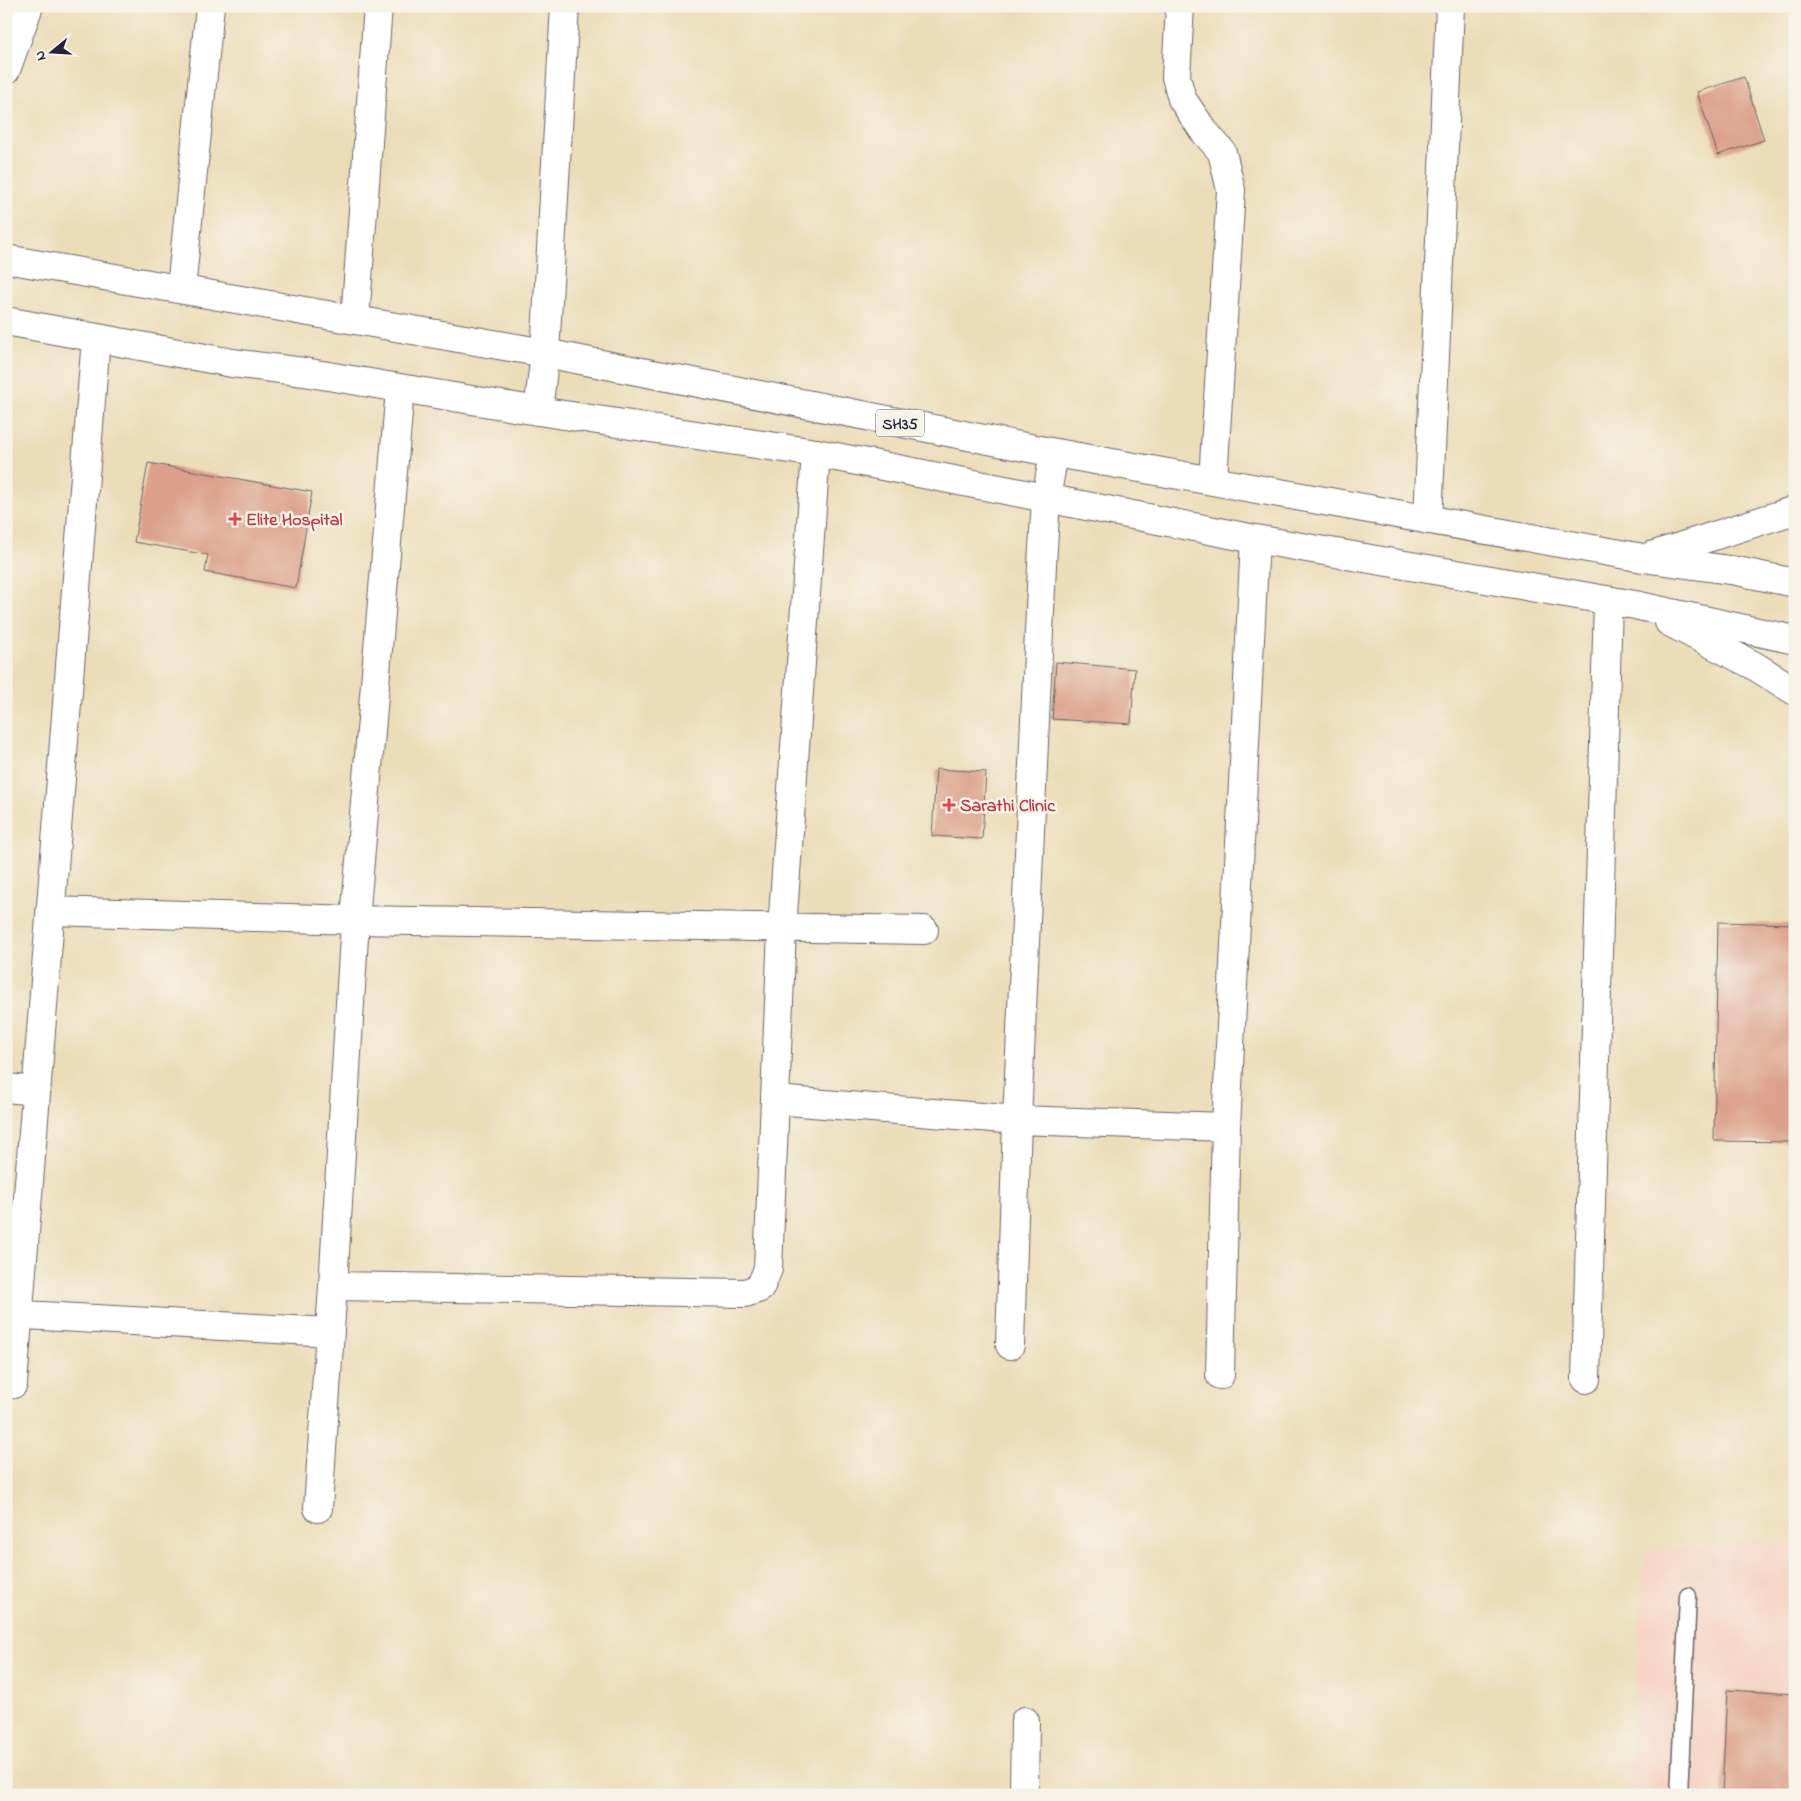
<svg xmlns="http://www.w3.org/2000/svg" width="1801" height="1801" viewBox="0 0 1801 1801" font-family="'Indie Flower',sans-serif">
<style>
.built{fill:#f6d2c3}
.building{fill:#dca18b}
.lines{fill:none;stroke-linecap:round;stroke-linejoin:round}
.lane-casing{stroke:#696367;stroke-width:19}
.street-casing{stroke:#696367;stroke-width:30}
.primary-casing{stroke:#696367;stroke-width:30}
.lane{stroke:#fff;stroke-width:16}
.street{stroke:#fff;stroke-width:28}
.primary{stroke:#fff;stroke-width:28}
.health-dot{fill:#e0444e;stroke:#f7f3e8;stroke-width:2}
.labels{text-anchor:middle;stroke-width:5;stroke-linejoin:round;paint-order:stroke}
.shield{fill:#f7f3e8;stroke:#62616f;stroke-width:1}
.shield-label{font-size:16px;font-weight:bold;fill:#22223b}
.health-label{font-size:18px;font-weight:bold;fill:#be3a42;stroke:#f7f3e8;text-anchor:start}
</style>
<rect width="100%" height="100%" fill="#f7f3e8"/>
<filter id="ink" filterUnits="userSpaceOnUse"><feTurbulence type="fractalNoise" baseFrequency=".02" numOctaves="2"/><feDisplacementMap in="SourceGraphic" scale="10" xChannelSelector="R" yChannelSelector="G"/><feConvolveMatrix kernelMatrix="1 2 1 2 8 2 1 2 1" color-interpolation-filters="sRGB"/></filter>
<filter id="wash" filterUnits="userSpaceOnUse"><feTurbulence type="fractalNoise" baseFrequency=".0096" numOctaves="4" result="noise"/><feDisplacementMap in="SourceGraphic" scale="20" xChannelSelector="R" yChannelSelector="G"/><feGaussianBlur stdDeviation="1.12" result="paint"/><feColorMatrix in="noise" values="0 0 0 0 0 0 0 0 0 0 0 0 0 0 0 0 0 1.4 0 .05"/><feComposite in="paint" operator="in"/></filter>
<g filter="url(#wash)">
<rect width="100%" height="100%" fill="#ecddb9"/>
<path class="built" d="M1795 1539V1795H1628L1645 1551Z"/>
<g id="blocks">
<path class="building" d="M1744 77 1764 140 1718 155 1697 92Z
M148 463 312 492 296 588 205 572 208 555 134 542Z
M1056 662 1135 669 1131 724 1052 719Z
M936 769 986 772 982 839 932 836Z
M1718 922 1795 924V1142L1714 1141Z
M1727 1690 1795 1694V1795H1722Z"/>
</g>
</g>
<g filter="url(#ink)">
<use href="#blocks" fill-opacity="0" stroke="#696367" stroke-width="1"/>
<g class="lines">
<g class="lane-casing">
<path id="lane" d="M1679 1795 1688 1596"/>
</g>
<g class="street-casing">
<path id="street" d="M1180 6 1176 77 1182 99 1203 130 1222 152 1231 190 1213 480
M6 70 29 6
M181 289 210 6
M355 320 378 6
M538 411 545 353 565 6
M1428 520 1450 6
M50 911 355 920 924 930
M6 1088 36 1091
M776 1100 1017 1120 1226 1127
M333 1286 745 1293 760 1288 768 1269 782 929 816 453
M6 1314 330 1332
M1010 1345 1017 1120 1042 565 1046 499 1054 453
M1220 1375 1226 1127 1255 539
M1586 1379 1608 601
M13 1384 96 338
M318 1508 333 1286 355 920 400 389
M1024 1795 1025 1721"/>
</g>
<g class="primary-casing">
<path id="primary" d="M6 259 545 353 1045 451 1643 558 1737 571 1795 583
M6 321 232 363 304 372 538 411 816 453 1255 539 1635 605 1795 640
M1651 556 1795 510
M1669 622 1753 665 1795 691"/>
</g>
<use href="#lane" class="lane"/>
<use href="#street" class="street"/>
<use href="#primary" class="primary"/>
</g>
</g>
<g class="health-dot">
<path d="M232.5 511.5h5v5h5v5h-5v5h-5v-5h-5v-5h5z"/>
<path d="M946.5 797.5h5v5h5v5h-5v5h-5v-5h-5v-5h5z"/>
</g>
<g class="labels">
<rect class="shield" x="876" y="409.5" width="48" height="27" rx="4"/>
<g class="shield-label">
<text x="900" y="429">SH35</text>
</g>
<g class="health-label">
<text x="246" y="525">Elite Hospital</text>
<text x="960" y="811">Sarathi Clinic</text>
</g>
</g>
<rect width="1801" height="1801" fill="none" stroke="#f7f3e8" stroke-width="25"/>
<g transform="translate(52 52) rotate(252)" stroke="#f7f3e8" stroke-width="4" paint-order="stroke">
<path d="M0-4L9 19L0 12L-9 19Z" fill="#22223b"/>
<text y="-8" font-size="14" font-weight="bold" text-anchor="middle" fill="#22223b">N</text>
</g>
</svg>
